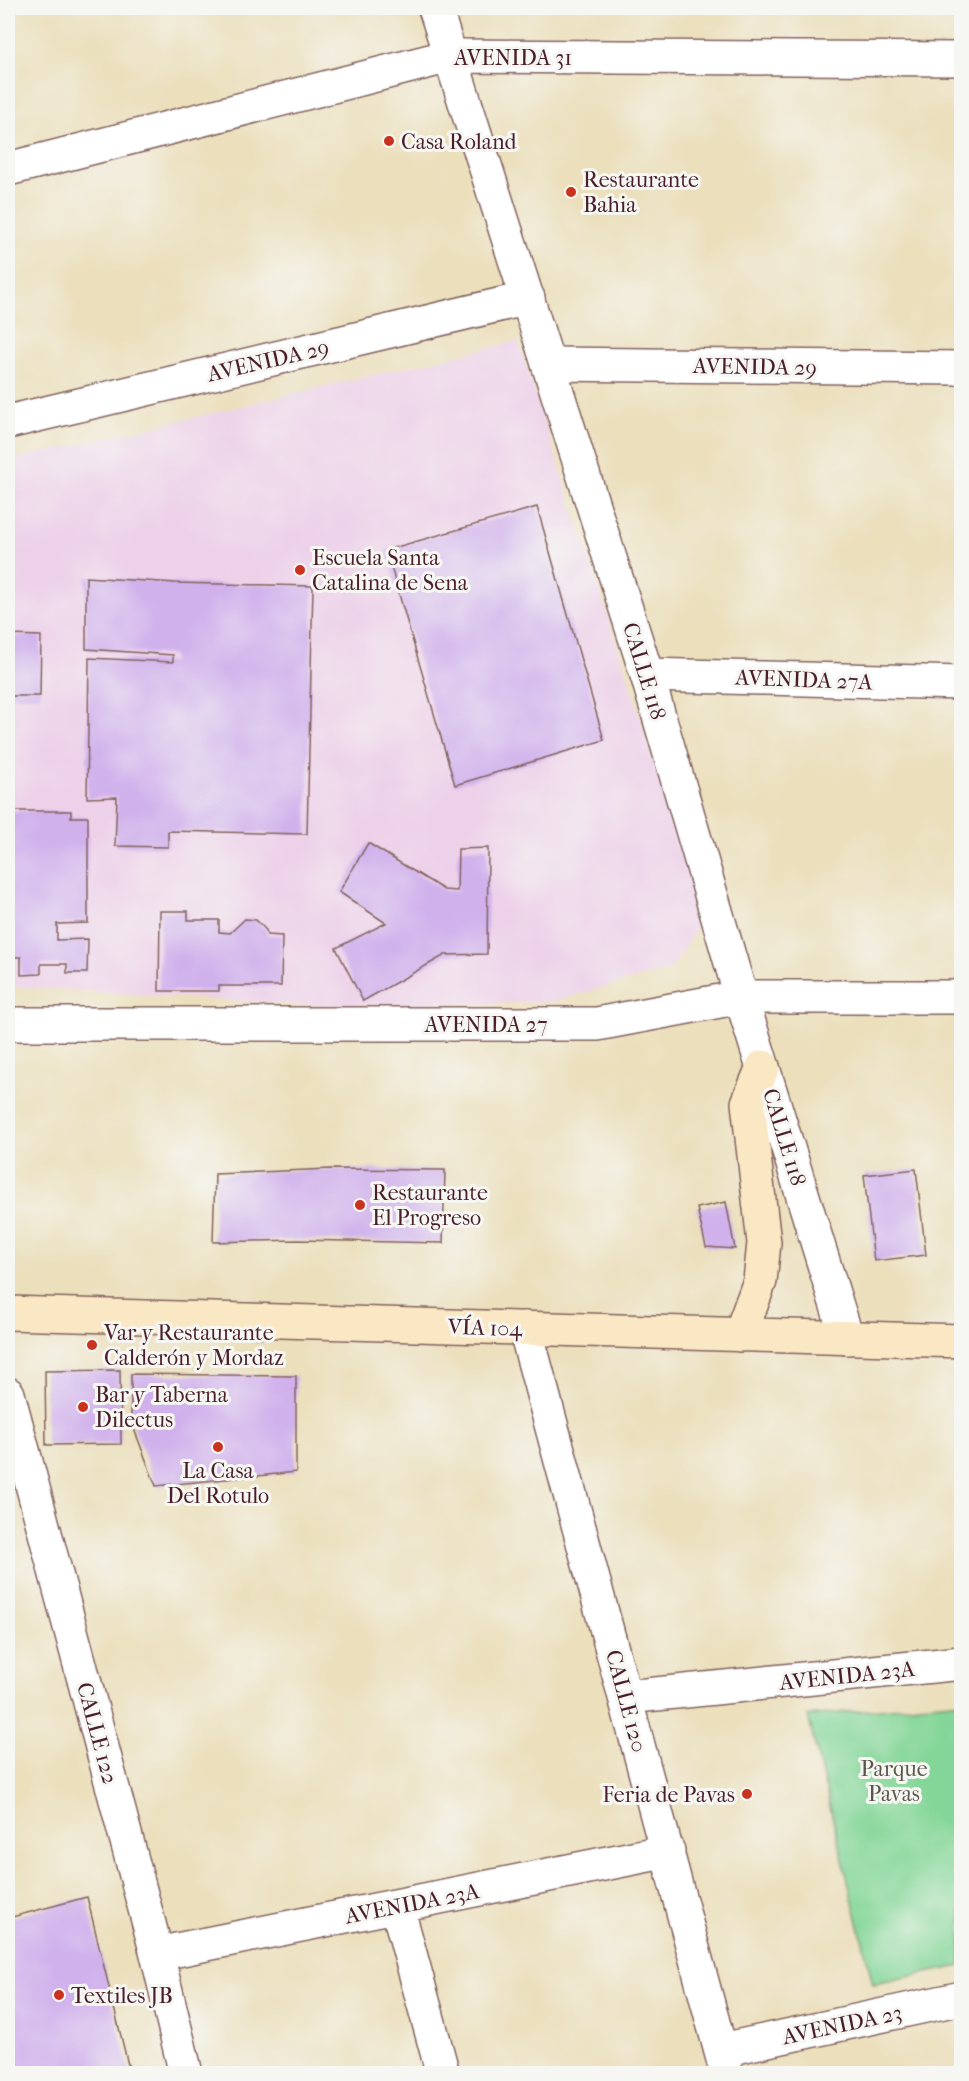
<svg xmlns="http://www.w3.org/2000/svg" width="969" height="2081" viewBox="0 0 969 2081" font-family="'IM FELL French Canon',serif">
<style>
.built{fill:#edd1e9}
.green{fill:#83d697;stroke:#667a61;stroke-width:1.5}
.building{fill:#d0b1ec}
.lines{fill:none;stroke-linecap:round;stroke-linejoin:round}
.minor-casing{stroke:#82625e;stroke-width:36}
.tertiary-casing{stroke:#82625e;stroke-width:36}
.secondary-casing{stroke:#82625e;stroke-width:36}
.minor{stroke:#fff;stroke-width:33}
.tertiary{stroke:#fff;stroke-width:33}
.secondary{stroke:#fae7c3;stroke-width:33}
.poi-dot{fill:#c8321e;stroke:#f6f6f2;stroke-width:2}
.labels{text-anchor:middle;stroke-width:6;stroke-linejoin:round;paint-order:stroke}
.street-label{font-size:22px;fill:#4a1f2b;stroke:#f6f6f2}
.poi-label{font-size:22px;fill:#4a1f2b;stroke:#f6f6f2;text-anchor:start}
.park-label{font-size:22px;fill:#5b564b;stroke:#f6f6f2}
</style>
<rect width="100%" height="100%" fill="#f6f6f2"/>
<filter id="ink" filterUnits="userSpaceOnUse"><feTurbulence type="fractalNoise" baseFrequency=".0167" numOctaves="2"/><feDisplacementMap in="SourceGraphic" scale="12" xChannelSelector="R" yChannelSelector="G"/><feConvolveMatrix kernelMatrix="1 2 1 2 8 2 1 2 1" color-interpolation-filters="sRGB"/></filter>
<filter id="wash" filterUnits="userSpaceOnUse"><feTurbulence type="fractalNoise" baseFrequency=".008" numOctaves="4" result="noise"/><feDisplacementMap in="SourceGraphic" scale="24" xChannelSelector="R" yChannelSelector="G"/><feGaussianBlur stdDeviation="1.35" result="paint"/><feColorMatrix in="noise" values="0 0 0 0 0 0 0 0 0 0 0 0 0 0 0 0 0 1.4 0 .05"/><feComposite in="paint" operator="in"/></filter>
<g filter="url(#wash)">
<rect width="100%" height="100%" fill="#ebdfbc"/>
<path class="built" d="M518 341 628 678 702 918 671 969 550 1002 316 1006 8 986V461Z"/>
<path class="green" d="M961 1701V1966L873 1984 808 1716Z"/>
<g id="blocks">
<path class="building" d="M537 507 604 740 455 785 386 550Z
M86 577 175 583 313 586 307 834 168 831V847L115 846 117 797 87 798 89 658 173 662V655L86 649Z
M8 635 41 636 40 696H8Z
M8 811H71V817H88V923L57 924V940L88 939 87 973H67V964H41V974L21 975V957H8Z
M368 843 444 890 457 891 458 849 488 848 487 954 445 955 363 1001 336 948 386 923 339 892Z
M160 911H188V920H219V932L230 933 245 919 256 920 266 930 267 935 282 936 281 986H219V991H159Z
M331 1169 445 1170 443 1243 298 1240 213 1242 215 1174Z
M916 1169 926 1255 874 1261 864 1175Z
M726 1202 735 1249 706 1247 697 1208Z
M120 1370 121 1444 46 1445 45 1371Z
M131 1374 296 1376V1472L156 1486 131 1421Z
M87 1897 130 2073H8V1918Z"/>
</g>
</g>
<g filter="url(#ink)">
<use href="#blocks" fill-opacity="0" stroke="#82625e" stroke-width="1.5"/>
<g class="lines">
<g class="minor-casing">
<path id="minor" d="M8 169 450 56 962 59
M548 364 962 368
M8 422 528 298
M647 675 962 683
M8 1024H597L741 997H962
M525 1328 727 2074
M8 1394 157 1954 186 2074
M626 1697 962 1663
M397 1906 443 2074
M157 1954 668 1851
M722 2050 962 1998"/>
</g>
<g class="tertiary-casing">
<path id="tertiary" d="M435 8 647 675 741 997 847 1338"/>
</g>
<g class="secondary-casing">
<path id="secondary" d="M8 1313 962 1341
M740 1335 760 1281 764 1243 748 1103 763 1067"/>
</g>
<use href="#minor" class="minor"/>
<use href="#tertiary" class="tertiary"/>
<use href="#secondary" class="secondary"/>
</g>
</g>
<g class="poi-dot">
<circle cx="389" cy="141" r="6"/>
<circle cx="571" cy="192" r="6"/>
<circle cx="300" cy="570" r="6"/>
<circle cx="360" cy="1205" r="6"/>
<circle cx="92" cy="1345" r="6"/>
<circle cx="83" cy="1407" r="6"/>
<circle cx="218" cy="1447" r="6"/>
<circle cx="747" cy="1794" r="6"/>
<circle cx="59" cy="1995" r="6"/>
</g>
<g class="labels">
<g class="street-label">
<text x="513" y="65">AVENIDA 31</text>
<text transform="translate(268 360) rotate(-13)" y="8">AVENIDA 29</text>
<text transform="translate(755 366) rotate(1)" y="8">AVENIDA 29</text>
<text transform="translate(645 671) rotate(73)" y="8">CALLE 118</text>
<text transform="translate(804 679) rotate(2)" y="8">AVENIDA 27A</text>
<text x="486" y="1032">AVENIDA 27</text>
<text transform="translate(785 1137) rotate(73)" y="8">CALLE 118</text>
<text transform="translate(485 1327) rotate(2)" y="8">VÍA 104</text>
<text transform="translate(847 1675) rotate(-6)" y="8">AVENIDA 23A</text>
<text transform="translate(627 1701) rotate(75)" y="8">CALLE 120</text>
<text transform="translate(98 1733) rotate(75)" y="8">CALLE 122</text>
<text transform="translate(412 1903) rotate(-11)" y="8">AVENIDA 23A</text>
<text transform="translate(842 2024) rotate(-12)" y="8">AVENIDA 23</text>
</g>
<g class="poi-label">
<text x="401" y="149">Casa Roland</text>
<text x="583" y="187">Restaurante<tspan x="583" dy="25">Bahia</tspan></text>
<text x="312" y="565">Escuela Santa<tspan x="312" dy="25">Catalina de Sena</tspan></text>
<text x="372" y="1200">Restaurante<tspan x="372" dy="25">El Progreso</tspan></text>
<text x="104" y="1340">Var y Restaurante<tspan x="104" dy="25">Calderón y Mordaz</tspan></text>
<text x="95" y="1402">Bar y Taberna<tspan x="95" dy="25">Dilectus</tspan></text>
<text x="218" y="1478" text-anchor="middle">La Casa<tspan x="218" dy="25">Del Rotulo</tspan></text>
<text x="735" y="1802" text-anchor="end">Feria de Pavas</text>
<text x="71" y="2003">Textiles JB</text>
</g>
<g class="park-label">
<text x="894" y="1776">Parque<tspan x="894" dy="25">Pavas</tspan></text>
</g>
</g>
<rect width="969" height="2081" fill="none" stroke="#f6f6f2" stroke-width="30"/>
</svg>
